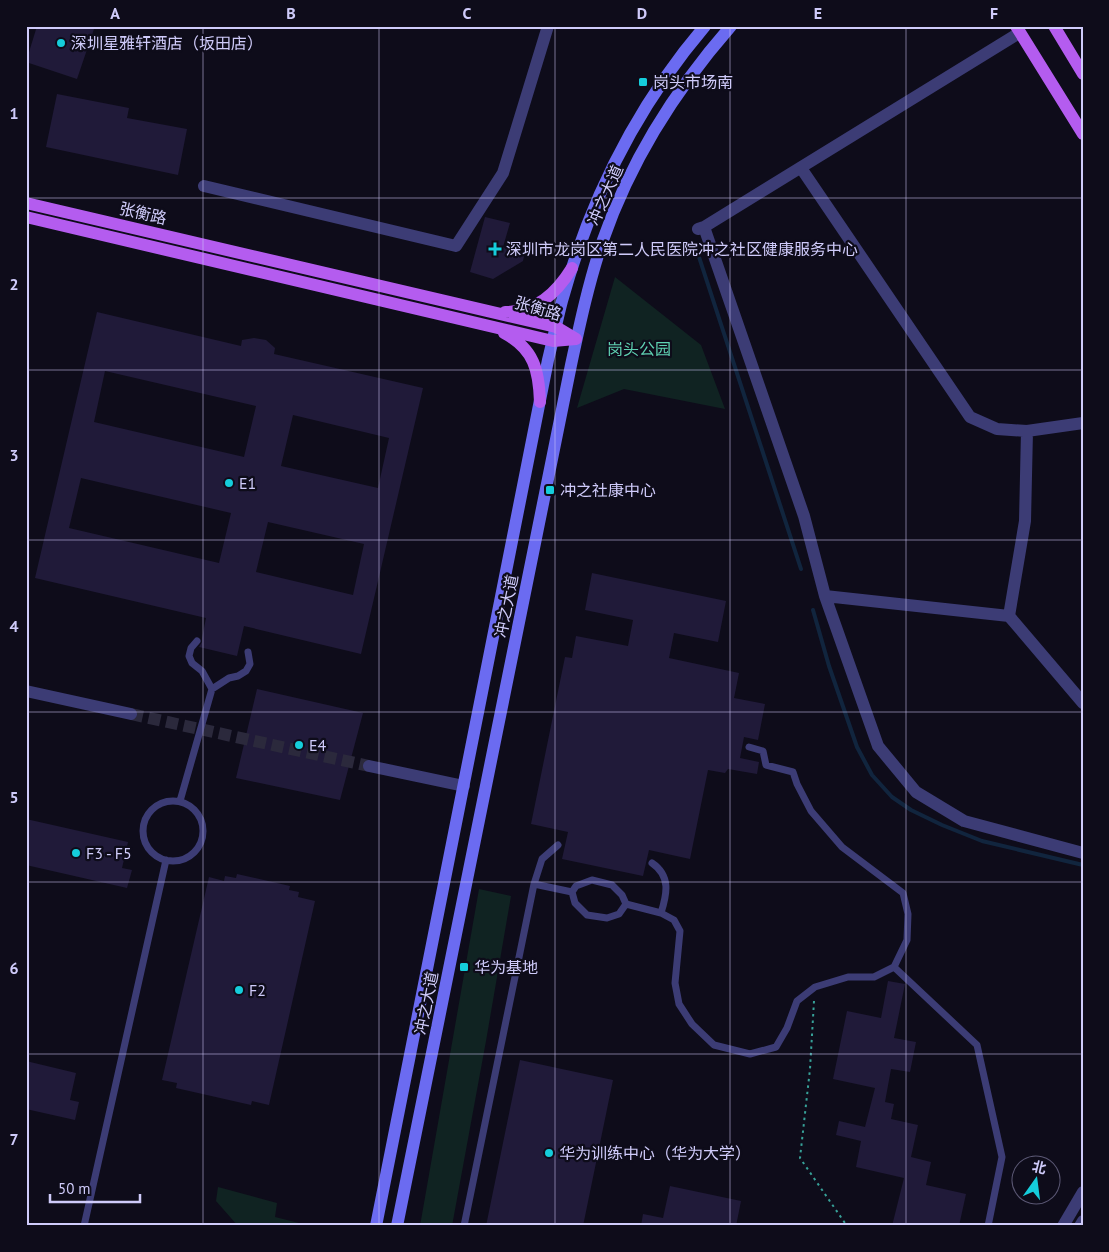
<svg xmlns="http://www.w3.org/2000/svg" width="1109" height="1252" viewBox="0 0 1109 1252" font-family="'PT Sans','Noto Sans SC',sans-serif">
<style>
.green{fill:#102322}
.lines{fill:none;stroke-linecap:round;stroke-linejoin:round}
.stream{stroke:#11253e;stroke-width:4}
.building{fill:#201a39;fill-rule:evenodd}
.tertiary-tunnel{stroke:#2b293c;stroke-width:12;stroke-dasharray:12 6;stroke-linecap:butt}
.path{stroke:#37a198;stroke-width:2;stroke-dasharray:2.5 4;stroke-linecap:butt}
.service{stroke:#3c3c75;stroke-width:7}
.minor{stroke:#3c3c75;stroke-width:12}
.tertiary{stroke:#3c3c75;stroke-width:12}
.secondary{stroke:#6b6bf1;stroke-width:12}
.primary{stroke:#b45cef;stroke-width:12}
.grid{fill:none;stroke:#cfcbfa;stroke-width:1;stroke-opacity:0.55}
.poi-dot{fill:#15cddb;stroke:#0e0c1a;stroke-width:2}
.labels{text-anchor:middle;stroke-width:4.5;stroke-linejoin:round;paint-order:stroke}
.poi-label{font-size:16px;fill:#cfcbfa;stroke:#0e0c1a;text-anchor:start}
.street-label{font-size:16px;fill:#cfcbfa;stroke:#0e0c1a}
.park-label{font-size:16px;fill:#5fd1b2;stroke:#0e0c1a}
.neatline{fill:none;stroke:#cfcbfa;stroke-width:2}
.grid-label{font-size:16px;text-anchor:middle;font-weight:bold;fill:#cfcbfa}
</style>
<rect width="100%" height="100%" fill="#0e0c1a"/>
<path class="green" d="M615 277 701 345 725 409 624 389 577 408Z
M479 889 511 896 486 1041 452 1226H420Z
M218 1187 277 1203 275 1217 311 1226H238L216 1201Z"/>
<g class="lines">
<path class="stream" d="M698 254 801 569
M813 610 829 666 857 747 872 775 892 797 911 810 942 825 982 841 1083 865"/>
</g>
<path class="building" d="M37 26H95L77 79 26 62Z
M57 94 129 108 127 118 187 129 178 175 46 147Z
M485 217 510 223 503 247 525 252 523 261 493 279 470 272Z
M97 312 241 346 242 340 254 338 266 340 275 348 274 354 423 388 361 654 244 626 237 656 199 647 202 642V638L206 618 35 578ZM105 371 256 406 244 457 94 422ZM293 415 389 438 378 488 281 466ZM81 478 231 513 219 563 69 528ZM268 522 364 544 353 595 256 572Z
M592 573 726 601 718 642 674 633 669 658 739 673 734 698 765 704 758 740 744 737 740 758 759 762 757 774 728 769 725 773 708 770 690 859 649 850 643 876 562 859 568 832 531 824 565 657 572 658 576 636 628 646 633 620 585 610Z
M257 689 363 713 340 800 236 778Z
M26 819 128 842 122 868 132 870 127 888 26 865Z
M237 874 290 886 289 890 299 892 298 897 315 901 269 1105 252 1101 251 1105 176 1088 177 1083 162 1080 209 877 224 881 225 876 236 878Z
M888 981 905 984 894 1038 916 1042 910 1072 891 1069 885 1102 894 1104 891 1119 918 1125 911 1157 931 1162 926 1185 966 1194 959 1226H892L904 1178 856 1167 861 1141 836 1135 839 1121 865 1127 875 1088 833 1079 847 1011 881 1018Z
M520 1060 613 1080 583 1226H486Z
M26 1061 76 1073 70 1100 79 1102 75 1120 26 1109Z
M670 1186 741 1201 736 1226H641L643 1214 663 1218Z"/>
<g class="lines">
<path class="tertiary-tunnel" d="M131 714 369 766"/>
<path class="path" d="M814 1001 810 1069 800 1158 847 1226"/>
<path class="service" d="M197 641 191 648 189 656 192 663 202 671 212 689
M143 831a30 30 0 1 1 60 0a30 30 0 1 1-60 0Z
M180 801 212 689 229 678 238 676 246 671 250 664 248 652
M652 863C671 876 667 894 661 913
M534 884 572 892 575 903 587 915 607 918 619 914 626 904 661 913 674 920 680 931 675 983 679 1004 692 1024 714 1045 750 1054 776 1047 787 1028 797 1001 815 987 848 977H874L894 967 907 940 908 914 903 893 842 847 811 811 797 784 793 772 766 765 763 751 749 747
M572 892 576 886 592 880 612 885 622 895 626 904
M894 967 977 1045 1002 1157 988 1226
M84 1226 166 860
M464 1226 534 884 542 859 558 845"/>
<path class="minor" d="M801 168 970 417 997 429 1027 431 1083 423
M204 186 456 246 503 173 548 26
M704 227 804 516 825 596 878 746 916 792 964 821 1083 853
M698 229 704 227 1019 33
M825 596 1009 616 1083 703
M1009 616 1025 521 1027 431"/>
<path class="tertiary" d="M26 691 131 714
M369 766 464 786
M1063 1226 1083 1192
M1080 1226 1083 1221"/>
<path class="secondary" d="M376 1226 548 360C553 340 557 320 562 301 590 200 637 106 705 26
M397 1226 571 365C580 323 589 281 603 240 630 162 676 89 731 26"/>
<path class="primary" d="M1016 26 1083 134
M1054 26 1083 74
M26 203 556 327 576 339
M26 217 553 341 576 339
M505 312C536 312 556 294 572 268
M504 333C534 349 539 370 540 402"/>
</g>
<path class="grid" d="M203 26V1226M379 26V1226M555 26V1226M730 26V1226M906 26V1226M26 198H1083M26 370H1083M26 540H1083M26 712H1083M26 882H1083M26 1054H1083"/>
<g class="poi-dot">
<circle cx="61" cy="43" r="5"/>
<rect x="638" y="77" width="10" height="10" rx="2.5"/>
<path d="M492.5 241.5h5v5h5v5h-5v5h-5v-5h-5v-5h5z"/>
<circle cx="229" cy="483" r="5"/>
<rect x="545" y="485" width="10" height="10" rx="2.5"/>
<circle cx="299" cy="745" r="5"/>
<circle cx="76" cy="853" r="5"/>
<rect x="459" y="962" width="10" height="10" rx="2.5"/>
<circle cx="239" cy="990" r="5"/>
<circle cx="549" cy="1153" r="5"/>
</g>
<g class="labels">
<g class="poi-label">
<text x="71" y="49">深圳星雅轩酒店（坂田店）</text>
<text x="653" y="88">岗头市场南</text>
<text x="506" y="255">深圳市龙岗区第二人民医院冲之社区健康服务中心</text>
<text x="239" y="489">E1</text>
<text x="560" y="496">冲之社康中心</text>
<text x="309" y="751">E4</text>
<text x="86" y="859">F3 - F5</text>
<text x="474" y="973">华为基地</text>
<text x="249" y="996">F2</text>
<text x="559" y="1159">华为训练中心（华为大学）</text>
</g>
<g class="street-label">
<text transform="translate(605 195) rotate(-66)" y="6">冲之大道</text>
<text transform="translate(143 213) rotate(13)" y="6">张衡路</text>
<text transform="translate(538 308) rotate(16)" y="6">张衡路</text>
<text transform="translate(506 606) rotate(-79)" y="6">冲之大道</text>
<text transform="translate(426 1003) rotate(-79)" y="6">冲之大道</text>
</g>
<g class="park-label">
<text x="639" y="355">岗头公园</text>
</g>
</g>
<rect width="1109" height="1252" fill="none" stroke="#0e0c1a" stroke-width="55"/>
<g transform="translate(1036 1180) rotate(14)"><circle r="24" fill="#0e0c1a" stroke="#5b5874"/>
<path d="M0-4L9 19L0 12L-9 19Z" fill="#15cddb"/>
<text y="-8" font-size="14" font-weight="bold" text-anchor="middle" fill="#cfcbfa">北</text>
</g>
<path d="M50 1194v8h90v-8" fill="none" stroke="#cfcbfa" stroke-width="2.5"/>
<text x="58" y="1194" font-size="15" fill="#cfcbfa" stroke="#0e0c1a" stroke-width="4" paint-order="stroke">50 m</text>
<rect x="28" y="28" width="1054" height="1196" class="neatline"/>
<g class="grid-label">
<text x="115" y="19">A</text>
<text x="291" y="19">B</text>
<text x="467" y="19">C</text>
<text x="642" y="19">D</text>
<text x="818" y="19">E</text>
<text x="994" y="19">F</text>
<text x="14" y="119">1</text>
<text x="14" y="290">2</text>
<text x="14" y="461">3</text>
<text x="14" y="632">4</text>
<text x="14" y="803">5</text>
<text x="14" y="974">6</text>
<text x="14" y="1145">7</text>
</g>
</svg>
